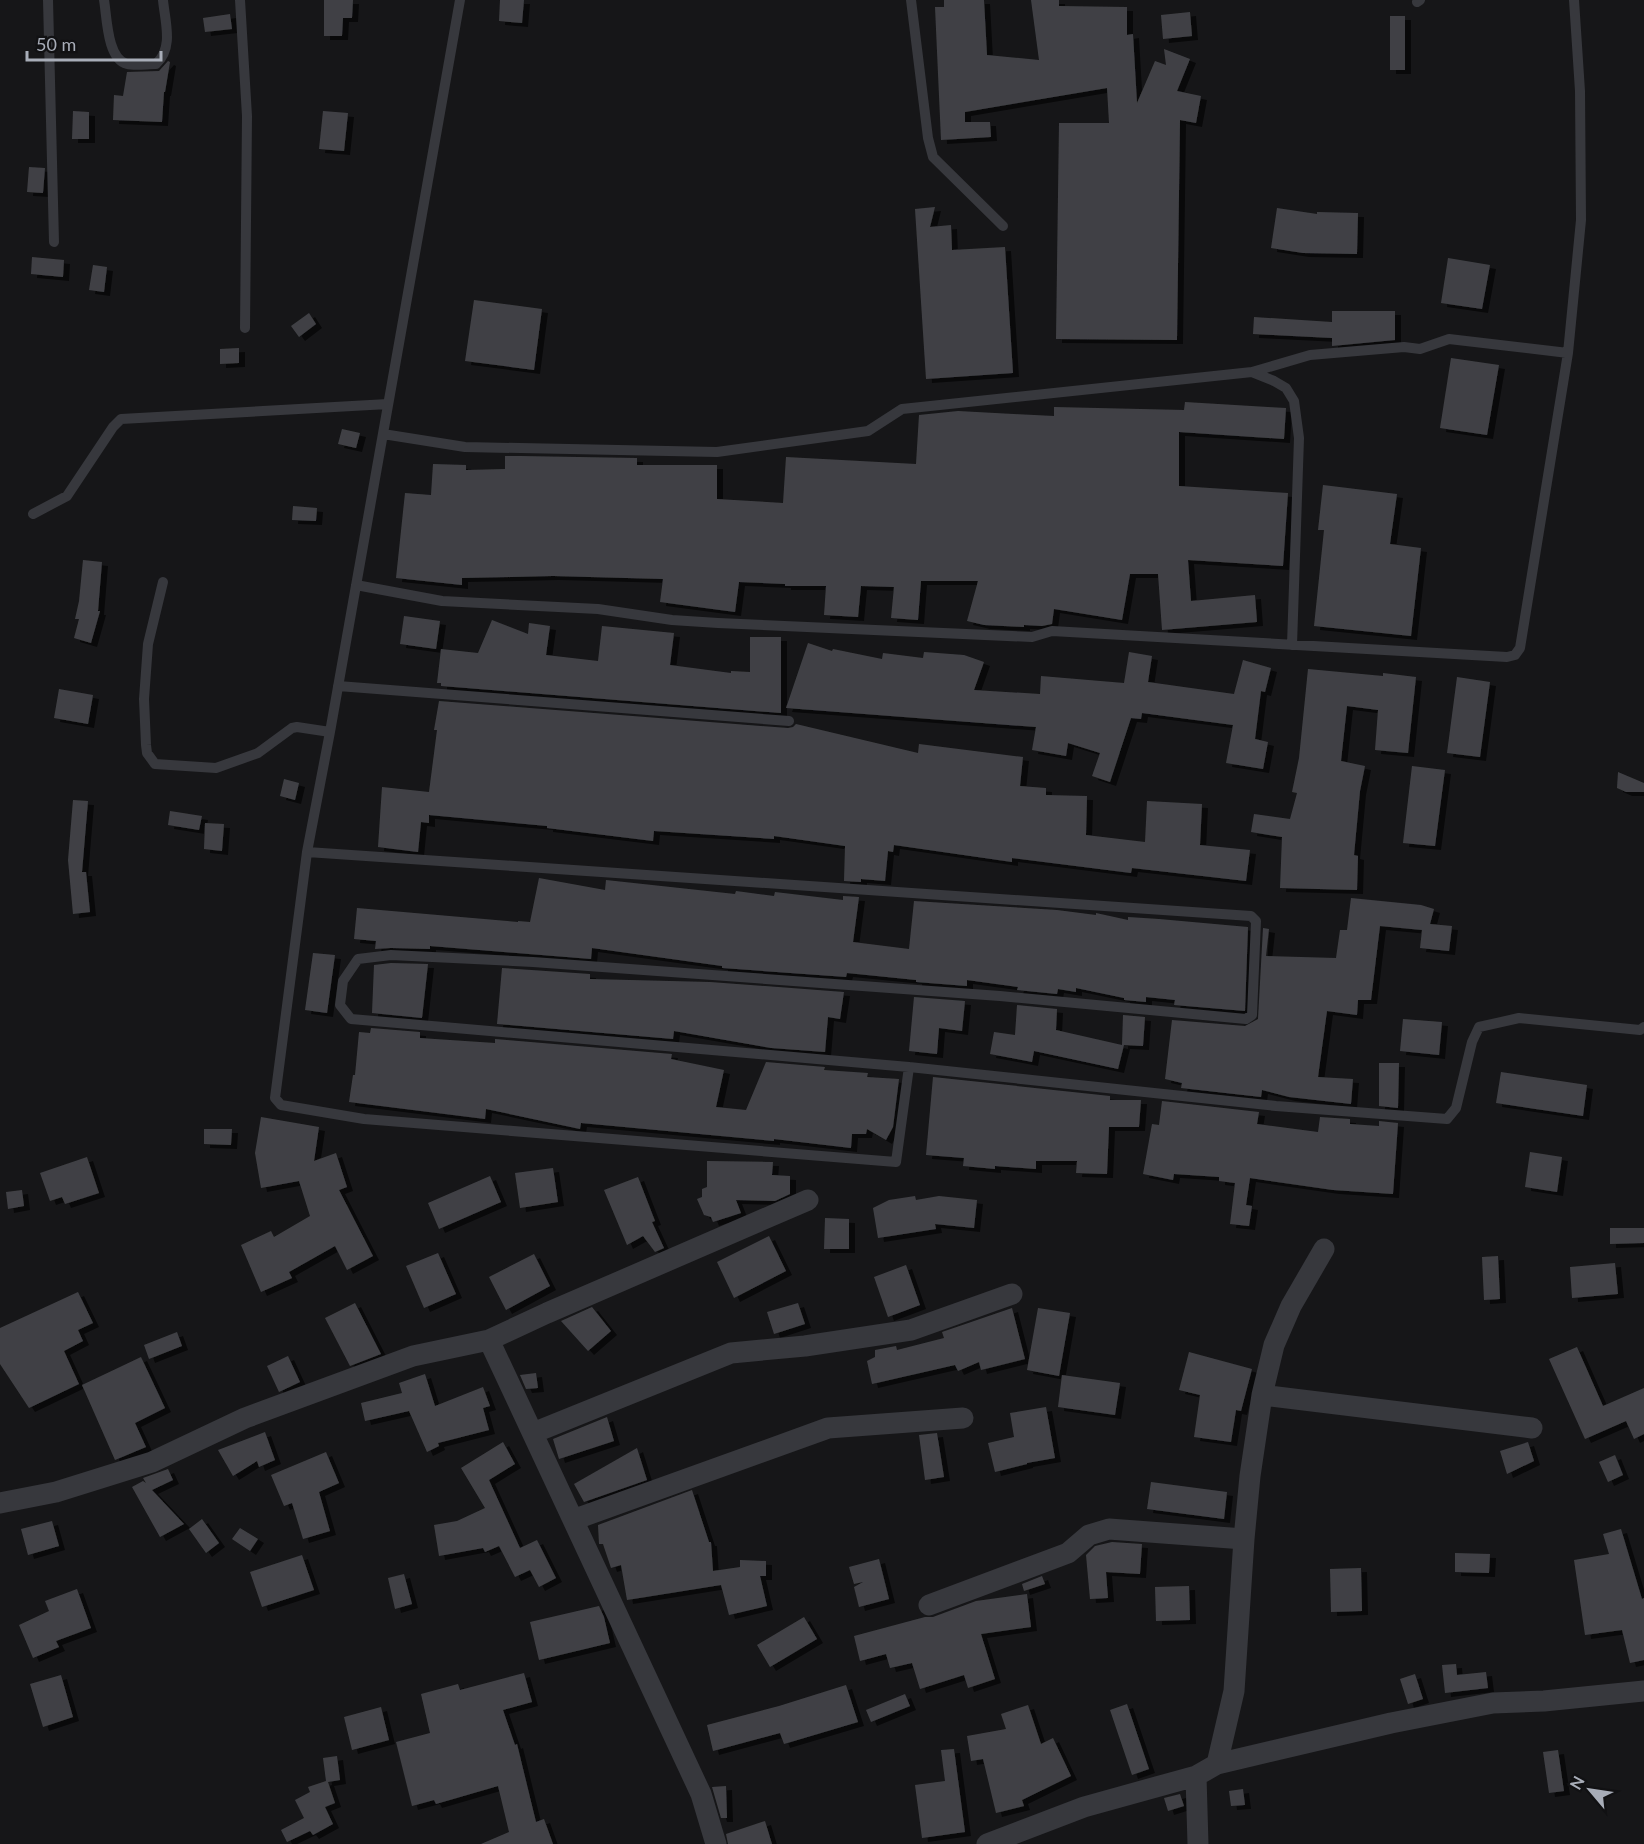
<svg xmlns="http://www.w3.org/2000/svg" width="1644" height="1844" viewBox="0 0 1644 1844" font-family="Lato,sans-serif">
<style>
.building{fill:#404145;filter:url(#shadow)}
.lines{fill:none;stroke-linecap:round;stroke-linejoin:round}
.lane{stroke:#37383d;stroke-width:10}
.street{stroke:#37383d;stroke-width:21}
</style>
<defs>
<filter id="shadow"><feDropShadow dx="6" dy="4" stdDeviation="0" flood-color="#0009"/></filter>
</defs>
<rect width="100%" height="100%" fill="#161618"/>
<path class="building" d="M324 0H353L352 18H343L342 36H324Z
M500 0H524L522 23 499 21Z
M944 0H984L987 55 1039 60 1031 0H1059V6L1127 7V35L1133 34 1137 103 1155 61 1166 65 1164 49 1190 59 1177 91 1201 96 1196 123 1180 120 1177 340 1056 339 1059 123H1109L1107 88 965 112V122H990L991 137 941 140 935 7H944Z
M1190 12 1192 36 1163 39 1161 15Z
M230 14 232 29 205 32 203 18Z
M1390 16H1405V70H1390Z
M168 61 170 62 165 92H164L162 122 113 120 114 95 123 96 127 72 159 71Z
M73 111 89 112V139H72Z
M323 111 348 113 344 151 319 149Z
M29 167 45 168 43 193 27 192Z
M935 207 930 227 951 225 952 250 1005 247 1013 373 926 379 915 209Z
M1277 208 1317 214V212L1358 213 1357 254 1303 253 1271 248Z
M32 257 64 260 63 277 31 274Z
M1448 258 1490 265 1482 309 1441 303Z
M93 265 107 267 104 292 89 290Z
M474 300 542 309 534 370 465 361Z
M1332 311H1395V340L1332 346V338L1253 334 1254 317 1332 322Z
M309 313 316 324 299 337 291 326Z
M239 348V363L220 364V349Z
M1451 358 1499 365 1487 435 1440 428Z
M1185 402 1286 408 1284 439 1179 432V486L1288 493 1283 566 1188 560 1191 601 1255 595 1257 622 1162 630 1158 574H1130L1122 620 1054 609 1052 624 1042 626 1024 625V627L984 625 967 621 978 581H921L918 620 891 618 894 587 861 586 858 617 824 615 826 586H785V584L739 582 735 612 660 602 663 579 553 576 462 578V585L396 578 405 493 431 495 433 464 466 465V470L505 469V456H520L637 458V465H717V499L783 503 786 457 916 464 919 415 958 411 1054 416V407L1184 410Z
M342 429 360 433 356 448 338 444Z
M1323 485 1397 494 1390 544 1421 548 1411 636 1314 626 1324 530H1318Z
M293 506 317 508 316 521 292 520Z
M83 560 102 562 98 611H100L91 643 74 638 79 619H75L79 601Z
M404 616 440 621 436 649 400 644Z
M492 620 528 634 529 623 550 626 546 655 598 661 602 626 674 633 670 665 731 673V671L750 672V637H781V713L441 686V683H437L441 649 478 653Z
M808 643 832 651 833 649 882 659 883 653 923 658 924 652 964 655 984 662 974 690 1040 694 1041 676 1124 683 1129 652 1152 656 1148 682 1234 694 1243 660 1271 668 1265 692 1261 691 1255 739 1268 742 1263 769 1226 763 1233 725 1142 713 1141 719 1131 718 1110 782 1092 776 1100 753 1068 743 1066 756 1032 750 1036 727 786 708Z
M1308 669 1383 676V673L1416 677 1408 753 1375 750 1378 710 1347 706 1341 761 1365 766 1360 791 1354 855 1358 856 1357 890 1280 888 1282 837 1251 832 1254 814 1290 819 1297 793 1292 792 1299 758Z
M1457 677 1490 682 1480 757 1447 753Z
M59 689 93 695 88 724 54 718Z
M439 701 788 728 793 727 796 724 918 753 919 744 1023 757 1020 786 1046 788V795L1087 796 1086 835 1145 842 1147 801 1202 804 1200 845 1250 850 1246 881 1132 868 1131 873 1012 858V862L894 845 893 852 888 851 885 881 861 879V882L844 881 845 846 774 836V839L654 831 653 841 547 828V826L429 815V823L421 822 418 852 378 847 382 787 429 792 437 730H434Z
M1412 766 1445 770 1435 846 1403 843Z
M1618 772 1644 783V792H1626L1617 788Z
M284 779 299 783 295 800 280 796Z
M73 800 88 801 82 872H86L90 912 73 914 68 860Z
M170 811 202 816 199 830 168 825Z
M205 823 224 824 222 851 204 849Z
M539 878 605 890 606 880 735 894 736 891 774 896 775 892 843 900V896L859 897 853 942 909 949 914 901 1057 910 1096 915V913L1128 920V917L1159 919 1248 927 1245 1011 1174 1005 1175 1000 1146 997V1002L1124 1000V998L1076 988V992L1058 989 1057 994 1017 990 1018 987 967 980V986L916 982V980L847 973 846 977 722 968V966L592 948 591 959 430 946V949L391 948 375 949 376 941 354 939 357 908 518 922V921L530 922Z
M1351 898 1421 905 1434 909 1430 924 1452 926 1449 951 1420 948 1422 930 1380 926 1371 1000H1358L1357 1015 1327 1011 1318 1077 1353 1079 1351 1104 1289 1097 1262 1090 1261 1097 1181 1088 1182 1083 1165 1079 1172 1020 1245 1026 1258 1019 1263 928 1269 929 1266 956 1336 958 1340 930H1347Z
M313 953 335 955 327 1013 305 1010Z
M391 963 428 964 422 1018 372 1013 374 965Z
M502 968 590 974V979L710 982 844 992 840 1019 828 1017 825 1052 771 1048 674 1031 673 1039 497 1024Z
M914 997 965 1001 962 1031 939 1028 937 1054 909 1051Z
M1017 1005 1057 1009 1056 1030 1122 1045 1123 1015 1145 1017 1143 1046 1124 1045 1118 1069 1034 1051 1032 1062 990 1054 994 1032 1015 1035Z
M1403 1019 1442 1022 1439 1055 1400 1051Z
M371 1028 420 1032V1038L495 1043V1039L672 1054 671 1059 724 1070 716 1107 746 1110 766 1062 825 1067 824 1070 868 1073 867 1077 899 1079 893 1127 886 1140 867 1129 866 1134H852L851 1148 774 1139V1141L581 1123 580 1129 486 1109 485 1119 349 1102 353 1075H355L359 1032 370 1033Z
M1379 1063H1399L1398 1108 1379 1106Z
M1501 1072 1587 1085 1583 1116 1496 1103Z
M933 1077 1110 1096V1100H1141L1139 1127H1109L1107 1174 1076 1173 1077 1161H1036V1169L995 1166V1169L963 1166 964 1158 926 1155Z
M1162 1101 1259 1112 1257 1124 1318 1132 1320 1117 1350 1119V1124L1379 1126V1121L1398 1123 1393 1194 1333 1190 1250 1178 1246 1205 1252 1206 1249 1226 1230 1224 1235 1183 1219 1181V1177L1174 1174 1173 1180 1143 1174 1152 1124 1159 1125Z
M261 1117 319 1127 314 1161 336 1153 347 1187 339 1190 373 1256 347 1270 335 1246 289 1272 292 1278 261 1292 241 1245 271 1231 274 1237 310 1216 299 1181 261 1188 255 1153Z
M204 1129H232L231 1145 204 1144Z
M1530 1152 1562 1157 1557 1192 1525 1187Z
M87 1157 99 1193 65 1204 62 1197 50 1201 40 1173Z
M707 1161 773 1162 772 1175 790 1176V1194L775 1201 736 1200 741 1213 713 1222 711 1217 704 1215 697 1199 702 1197V1189L707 1187Z
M553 1168 558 1202 520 1208 515 1173Z
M490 1176 501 1202 439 1229 428 1203Z
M638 1177 655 1221 652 1222 664 1248 655 1252 643 1236 627 1245 604 1190Z
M22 1190 24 1206 8 1209 6 1192Z
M915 1196 916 1200 939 1196 977 1200 974 1228 935 1224 936 1229 878 1238 873 1208 889 1200Z
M825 1218 849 1219V1249H824Z
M1610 1228H1644V1243L1610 1244Z
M769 1236 786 1271 734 1298 717 1262Z
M438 1253 456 1294 424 1308 406 1266Z
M534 1254 550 1286 506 1310 489 1277Z
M1498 1256 1500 1299 1484 1300 1482 1257Z
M1615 1263 1618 1294 1572 1298 1570 1267Z
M906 1265 920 1305 888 1317 874 1277Z
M78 1292 93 1323 78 1330 83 1341 64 1351 79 1384 29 1408 0 1364V1328Z
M355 1303 381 1354 350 1366 325 1318Z
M798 1303 805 1324 774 1334 767 1312Z
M592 1307 611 1331 588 1351 561 1321Z
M1012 1308 1025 1359 981 1370 979 1362 958 1371 955 1365 872 1384 867 1361 875 1357V1350L896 1346 897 1350 944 1338 942 1332Z
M1038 1308 1070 1313 1059 1376 1027 1370Z
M177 1332 182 1346 149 1359 144 1345Z
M1577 1347 1603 1406 1644 1388V1434L1634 1439 1626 1421 1585 1439 1549 1359Z
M1189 1352 1252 1369 1241 1411 1236 1410 1231 1442 1194 1437 1200 1395 1179 1390Z
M288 1356 300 1382 279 1392 267 1366Z
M141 1357 165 1408 135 1423 146 1447 115 1460 82 1385Z
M536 1373 538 1388 526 1389 520 1375Z
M425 1374 435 1406 483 1387 490 1406 483 1408 489 1430 438 1443 439 1446 427 1452 409 1411 365 1421 361 1403 402 1393 399 1383Z
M1062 1375 1120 1383 1115 1415 1058 1407Z
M1046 1407 1055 1458 1027 1463V1464L995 1472 988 1443 1014 1437 1010 1413Z
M607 1417 614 1441 559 1459 553 1439Z
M265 1432 275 1460 259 1467 257 1461 233 1476 218 1450Z
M937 1433 944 1477 925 1480 919 1435Z
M503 1442 515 1464 489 1480 520 1548 537 1540 556 1578 539 1587 530 1570 515 1577 499 1546 485 1552 483 1548 439 1556 434 1525 457 1521 485 1508 461 1468Z
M1528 1442 1534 1461 1507 1474 1500 1451Z
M637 1448 647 1480 584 1502 574 1484Z
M326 1452 339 1483 319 1492 330 1531 303 1539 292 1503 284 1506 271 1475Z
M1615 1455 1623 1475 1608 1482 1599 1462Z
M168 1469 173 1480 152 1490 184 1524 160 1537 132 1487 143 1481 146 1483 143 1478Z
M1151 1482 1227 1492 1224 1519 1147 1509Z
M692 1490 709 1542H711L713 1571 740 1567V1560L766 1561V1576H760L767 1606 729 1615 721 1585 627 1600 621 1565 611 1568 603 1544H599L598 1525Z
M202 1519 219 1543 206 1553 189 1529Z
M52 1521 59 1546 28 1555 21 1529Z
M240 1528 258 1539 250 1551 232 1539Z
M1621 1529 1642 1599 1644 1598V1660L1630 1663 1622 1630 1585 1635 1574 1560 1609 1554 1603 1534Z
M1112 1542 1142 1544 1140 1574 1106 1572 1108 1598 1090 1599 1086 1555 1095 1546Z
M1455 1553 1490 1554 1489 1573 1455 1572Z
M302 1555 314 1590 262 1607 250 1572Z
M879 1559 889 1599 859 1607 854 1587 863 1582 854 1584 849 1567Z
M1361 1568 1362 1611 1331 1612 1330 1569Z
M404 1574 412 1604 395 1609 388 1578Z
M1042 1576 1045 1584 1024 1591 1022 1584Z
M1189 1586 1190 1620 1156 1621 1155 1587Z
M77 1589 91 1628 56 1641 59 1647 33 1658 19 1625 49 1611 45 1601Z
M1027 1594 1031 1627 981 1634 995 1679 968 1688 964 1675 920 1689 912 1663 890 1668 886 1654 860 1661 854 1636 925 1617H933L976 1601Z
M599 1606 604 1617 610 1643 539 1660 530 1622Z
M804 1617 817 1639 770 1667 757 1645Z
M1456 1664 1457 1675 1486 1672 1488 1688 1445 1693 1442 1665Z
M524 1673 532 1702 503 1710 515 1745 517 1744 536 1822 544 1819 553 1844H481L509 1832 498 1786 436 1804 434 1800 412 1806 396 1742 430 1733 421 1694 458 1684 460 1690Z
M1415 1674 1423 1699 1408 1704 1400 1679Z
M61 1675 73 1717 43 1727 30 1684Z
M846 1685 858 1722 784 1744 780 1733 713 1751 707 1725 779 1706Z
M905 1694 910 1706 871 1722 866 1710Z
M1127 1704 1149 1769 1132 1775 1110 1710Z
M1028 1705 1041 1744 1053 1738 1071 1776 1022 1800 1024 1806 996 1813 983 1759 971 1761 967 1736 1006 1729 1001 1714Z
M381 1707 389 1740 352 1750 344 1717Z
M954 1749 965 1832 922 1838 915 1785 945 1781 941 1750Z
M1558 1750 1564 1791 1549 1793 1543 1752Z
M337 1756 340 1780 328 1782 335 1803 325 1807 333 1824 313 1835 310 1831 287 1842 281 1830 304 1818 295 1800 310 1792 308 1787 326 1781 323 1758Z
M726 1786 727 1818H721L712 1787Z
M1243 1789 1245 1805 1231 1806 1229 1791Z
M1180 1794 1184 1806 1168 1811 1164 1798Z
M765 1821 772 1844H728L726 1834Z"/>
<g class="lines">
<path class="lane" d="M48 0 54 242
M104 0C107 17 107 59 127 64 135 66 147 64 156 64 174 48 165 22 163 0
M240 0 247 116 245 328
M460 0 330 732 307 852 275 1098 281 1105 364 1119 896 1162 909 1067
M911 0 928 138 933 157 1003 226
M1417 2 1420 0
M1252 372 1310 355 1404 347 1420 349 1449 339 1568 353
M383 434 465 447 717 452 868 431 902 409 1252 372 1274 381 1286 388 1294 401 1299 438 1292 645
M33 514 67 496 113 427 121 419 388 404
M163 582 148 644 144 699 146 745 147 753 155 764 216 768 258 753 292 728 297 727 330 732
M356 585 442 601 598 609 672 620 718 623 1032 637 1052 631 1507 657 1515 655 1520 648 1568 353 1581 220 1580 91 1574 0
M338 686 789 721
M307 852 1251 916 1256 921 1252 1015 1246 1019 1000 996 533 962 391 955 358 959 343 981 340 1005 351 1019 909 1067 1276 1106 1447 1119 1456 1108 1472 1042 1479 1027 1519 1018 1640 1030 1644 1027"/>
<path class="street" d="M489 1340 547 1313 808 1200
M1262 1395 1532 1428
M533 1433 731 1353 805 1346 911 1330 1012 1294
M0 1503 56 1492 152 1462 245 1418 413 1356 489 1340 701 1794 716 1844
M573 1520 828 1428 963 1418
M929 1605 1068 1553 1089 1535 1109 1529 1244 1539
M1217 1764 1234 1691 1244 1539 1250 1476 1262 1395 1274 1345 1291 1306 1324 1249
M1196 1776 1198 1844
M987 1844 1084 1807 1196 1776 1217 1764 1391 1723 1493 1703 1544 1701 1644 1691"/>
</g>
<g transform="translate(1590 1790) rotate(299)" stroke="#111113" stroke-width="4.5" paint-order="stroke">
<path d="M0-4.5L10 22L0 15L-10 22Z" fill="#a8adb8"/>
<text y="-9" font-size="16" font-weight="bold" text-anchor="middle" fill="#a8adb8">N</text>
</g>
<path d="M27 51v9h134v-9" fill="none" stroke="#a8adb8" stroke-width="3"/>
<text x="36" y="51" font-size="18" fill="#a8adb8" stroke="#111113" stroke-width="4.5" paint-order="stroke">50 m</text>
</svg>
